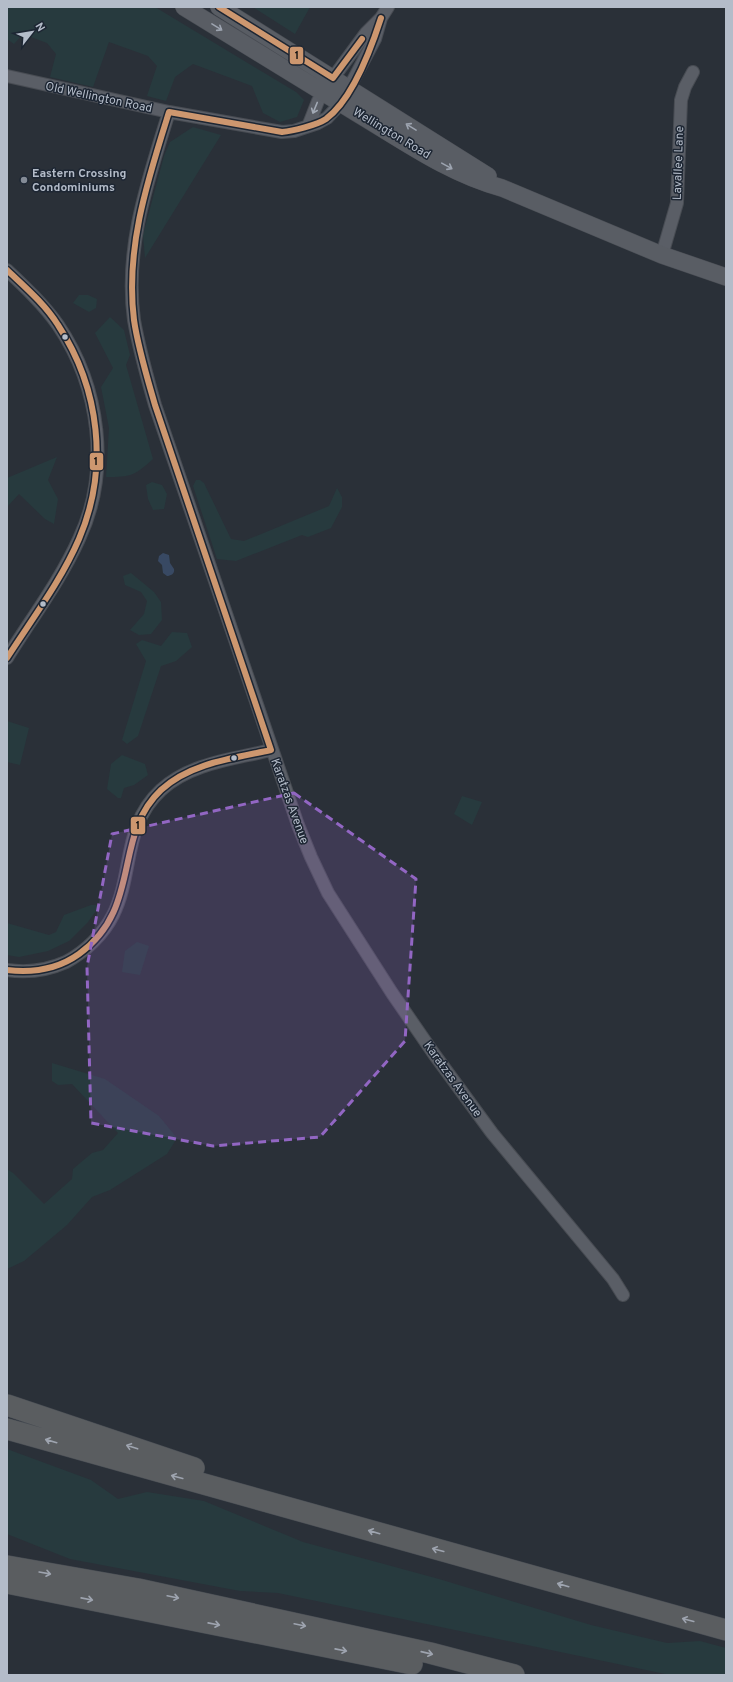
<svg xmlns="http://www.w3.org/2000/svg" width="733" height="1682" viewBox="0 0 733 1682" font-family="Overpass,sans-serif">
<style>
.green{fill:#273a3e}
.water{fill:#384963}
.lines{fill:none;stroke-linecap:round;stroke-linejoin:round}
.minor-casing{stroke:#484c53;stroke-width:14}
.secondary-casing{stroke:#484c53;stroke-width:18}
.motorway-casing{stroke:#474c53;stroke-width:22}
.minor{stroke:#5a5e66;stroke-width:12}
.secondary{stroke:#595d64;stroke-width:17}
.motorway{stroke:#5a5d60;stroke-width:21}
.bus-1-casing{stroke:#1d2633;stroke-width:9}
.bus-1{stroke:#cd976f;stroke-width:6}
.oneway{stroke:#9da4b0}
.oneway2{stroke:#a2a9b5}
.oneway3{stroke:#9ea4af}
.marked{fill:#9266c3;fill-opacity:0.2;stroke:#9266c3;stroke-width:3;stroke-dasharray:8 5;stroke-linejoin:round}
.poi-dot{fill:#848b96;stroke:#1d2633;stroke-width:1.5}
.bus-dot{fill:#b4bcc9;stroke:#1d2633;stroke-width:1.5}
.labels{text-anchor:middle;stroke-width:3;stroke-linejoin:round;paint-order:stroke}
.street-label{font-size:12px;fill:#b4bcc9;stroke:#1d2633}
.poi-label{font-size:12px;font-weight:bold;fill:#b4bcc9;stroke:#1d2633;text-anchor:start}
.line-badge{stroke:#1d2633;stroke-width:1.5}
.pale-badge-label{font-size:11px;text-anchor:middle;font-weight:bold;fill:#111}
</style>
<rect width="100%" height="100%" fill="#2a3038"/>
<path class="green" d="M7 7H155L296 92 304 100 297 117 280 122 263 113 252 86 193 64 175 77 166 101 147 96 157 66 148 56 109 42 93 87 50 77 56 54 47 43 23 34 14 44 7 39Z
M253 7H310L295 34Z
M193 127 221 135 145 258 143 235 164 156 170 142Z
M79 295H88L97 299 96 308 89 312 73 303Z
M110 317 124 330 130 355 126 365 153 459C134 476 131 477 106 477L109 428 101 387 113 368 95 333Z
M57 457 48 480 58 499 54 524 45 519 19 494 7 507V478Z
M196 480H200L204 483 231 539 244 541 329 506 337 488 342 497V507L331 528 308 537 302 535 236 561 217 559 193 486Z
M152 482 162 485 167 494 164 509 153 510 148 499 146 485Z
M131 573 154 592 161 602 162 620 151 634 139 635 130 630 144 614 147 601 141 592 125 585 123 576Z
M172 632 187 633 192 647 176 661 161 666 138 736 127 744 122 740 146 661 136 644 142 640 161 646Z
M7 721 29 728 20 765 7 762Z
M122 755 145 764 148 775 134 785 124 788 121 798H118L107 789 111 764Z
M462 796 482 802 472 825 454 814Z
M91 905H100L88 922 69 941 48 951 19 957 7 955V923L49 935 56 932 64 915Z
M137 942 149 946 140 975 122 972 125 951Z
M52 1063 105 1079 159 1116 177 1138 167 1154 110 1190 92 1197 67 1225 24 1261 7 1269V1169L13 1173 44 1204 72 1179 73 1169 92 1153 103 1150 118 1133 72 1084 58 1085 52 1081Z
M7 1449 91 1480 118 1499 147 1492 204 1501 303 1542 439 1579 591 1625 667 1643 700 1641 726 1648V1675H670L278 1593 240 1591 70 1559 7 1534Z"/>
<path class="water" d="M163 553 169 555 170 563 174 569C175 574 170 576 167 576L163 573 162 565 158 561 159 556Z"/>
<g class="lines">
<g class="minor-casing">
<path id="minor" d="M7 76 169 112 282 132 294 131 318 123 327 118 341 103 375 39 381 18
M169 112C148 180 124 248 134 320 139 349 147 377 155 405L298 825 311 857 328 893 392 993 434 1054 492 1133 613 1279 623 1295
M309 124 318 101 333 78 366 33 381 18 388 7
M662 255 677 203 681 100 685 87 693 72
M7 270C25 287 44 305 58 325 100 387 111 471 79 539 60 581 31 619 7 658
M7 970C27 973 48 970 66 962 77 956 85 950 93 942 101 934 108 925 113 915 134 873 122 826 161 790 190 763 234 759 271 750"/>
</g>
<g class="secondary-casing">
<path id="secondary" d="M184 7C242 43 301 79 360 115 405 142 450 174 502 188L662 255 726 277
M219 7 488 176"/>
</g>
<g class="motorway-casing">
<path id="motorway" d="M7 1405 194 1468
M7 1429 726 1630
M7 1566 138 1589 430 1653 514 1675
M7 1583 412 1664"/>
</g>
<use href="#minor" class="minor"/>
<use href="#secondary" class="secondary"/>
<use href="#motorway" class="motorway"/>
<g class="bus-1-casing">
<path id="bus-1" d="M219 7 333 78 362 39
M7 270C25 287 45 304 58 325 100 389 109 469 79 539 61 581 32 619 7 658
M7 970C32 973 58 969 79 954 143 908 112 836 161 790 190 763 234 758 271 750L155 405C147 377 138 348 134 320 125 248 148 179 169 112L282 132C293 131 317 125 326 119 353 99 371 49 381 18"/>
</g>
<use href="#bus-1" class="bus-1"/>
</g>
<defs><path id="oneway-shaft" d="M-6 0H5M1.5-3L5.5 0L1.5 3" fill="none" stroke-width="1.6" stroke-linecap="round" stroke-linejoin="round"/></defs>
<g class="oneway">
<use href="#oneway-shaft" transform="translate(217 27) rotate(32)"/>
<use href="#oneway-shaft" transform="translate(411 127) rotate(-148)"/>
<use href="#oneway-shaft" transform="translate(447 166) rotate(29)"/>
</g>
<use class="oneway2" href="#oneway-shaft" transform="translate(315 108) rotate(112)"/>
<g class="oneway3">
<use href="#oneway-shaft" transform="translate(51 1441) rotate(-164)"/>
<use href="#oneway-shaft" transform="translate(132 1447) rotate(-162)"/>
<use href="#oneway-shaft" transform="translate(177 1477) rotate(-165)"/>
<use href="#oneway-shaft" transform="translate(374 1532) rotate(-164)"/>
<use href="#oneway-shaft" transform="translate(438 1550) rotate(-165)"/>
<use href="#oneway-shaft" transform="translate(45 1573) rotate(10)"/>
<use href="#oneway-shaft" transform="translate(563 1585) rotate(-164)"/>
<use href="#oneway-shaft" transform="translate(173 1597) rotate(12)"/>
<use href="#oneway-shaft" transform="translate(87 1599) rotate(11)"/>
<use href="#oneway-shaft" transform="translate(688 1620) rotate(-165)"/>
<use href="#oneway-shaft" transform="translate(214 1624) rotate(11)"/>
<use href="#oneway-shaft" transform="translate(300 1625) rotate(12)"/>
<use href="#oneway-shaft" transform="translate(341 1650) rotate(11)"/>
<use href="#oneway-shaft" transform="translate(427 1653) rotate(13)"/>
</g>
<path class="marked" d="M294 793 416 879 405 1041 320 1137 213 1146 91 1123 87 967 112 834Z"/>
<circle class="poi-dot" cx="24" cy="180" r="4"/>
<g class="bus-dot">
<circle cx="65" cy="337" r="3.5"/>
<circle cx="43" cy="604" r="3.5"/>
<circle cx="234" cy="758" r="3.5"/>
</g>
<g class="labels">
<g class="street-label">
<text transform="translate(99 97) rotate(12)" y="4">Old Wellington Road</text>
<text transform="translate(392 133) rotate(31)" y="4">Wellington Road</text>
<text transform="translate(678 163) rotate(-88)" y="4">Lavallee Lane</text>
<text transform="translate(290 801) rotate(70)" y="4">Karatzas Avenue</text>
<text transform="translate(453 1079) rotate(54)" y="4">Karatzas Avenue</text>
</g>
<g class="poi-label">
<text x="32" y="177">Eastern Crossing<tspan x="32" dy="14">Condominiums</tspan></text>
</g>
</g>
<g class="line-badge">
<rect x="289" y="46" width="15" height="19" rx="4" fill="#cd976f"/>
<rect x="89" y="452" width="15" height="19" rx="4" fill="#cd976f"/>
<rect x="130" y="816" width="16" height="19" rx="4" fill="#cd976f"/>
</g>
<g class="pale-badge-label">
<text x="297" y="59">1</text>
<text x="96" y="465">1</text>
<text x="138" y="829">1</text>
</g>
<rect width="733" height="1682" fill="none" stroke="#b4bcc9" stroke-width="16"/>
<g transform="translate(32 32) rotate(59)" stroke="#1d2633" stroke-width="3" paint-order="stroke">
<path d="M0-3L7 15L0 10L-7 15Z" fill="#b4bcc9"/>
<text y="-6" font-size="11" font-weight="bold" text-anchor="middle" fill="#b4bcc9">N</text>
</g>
</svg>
